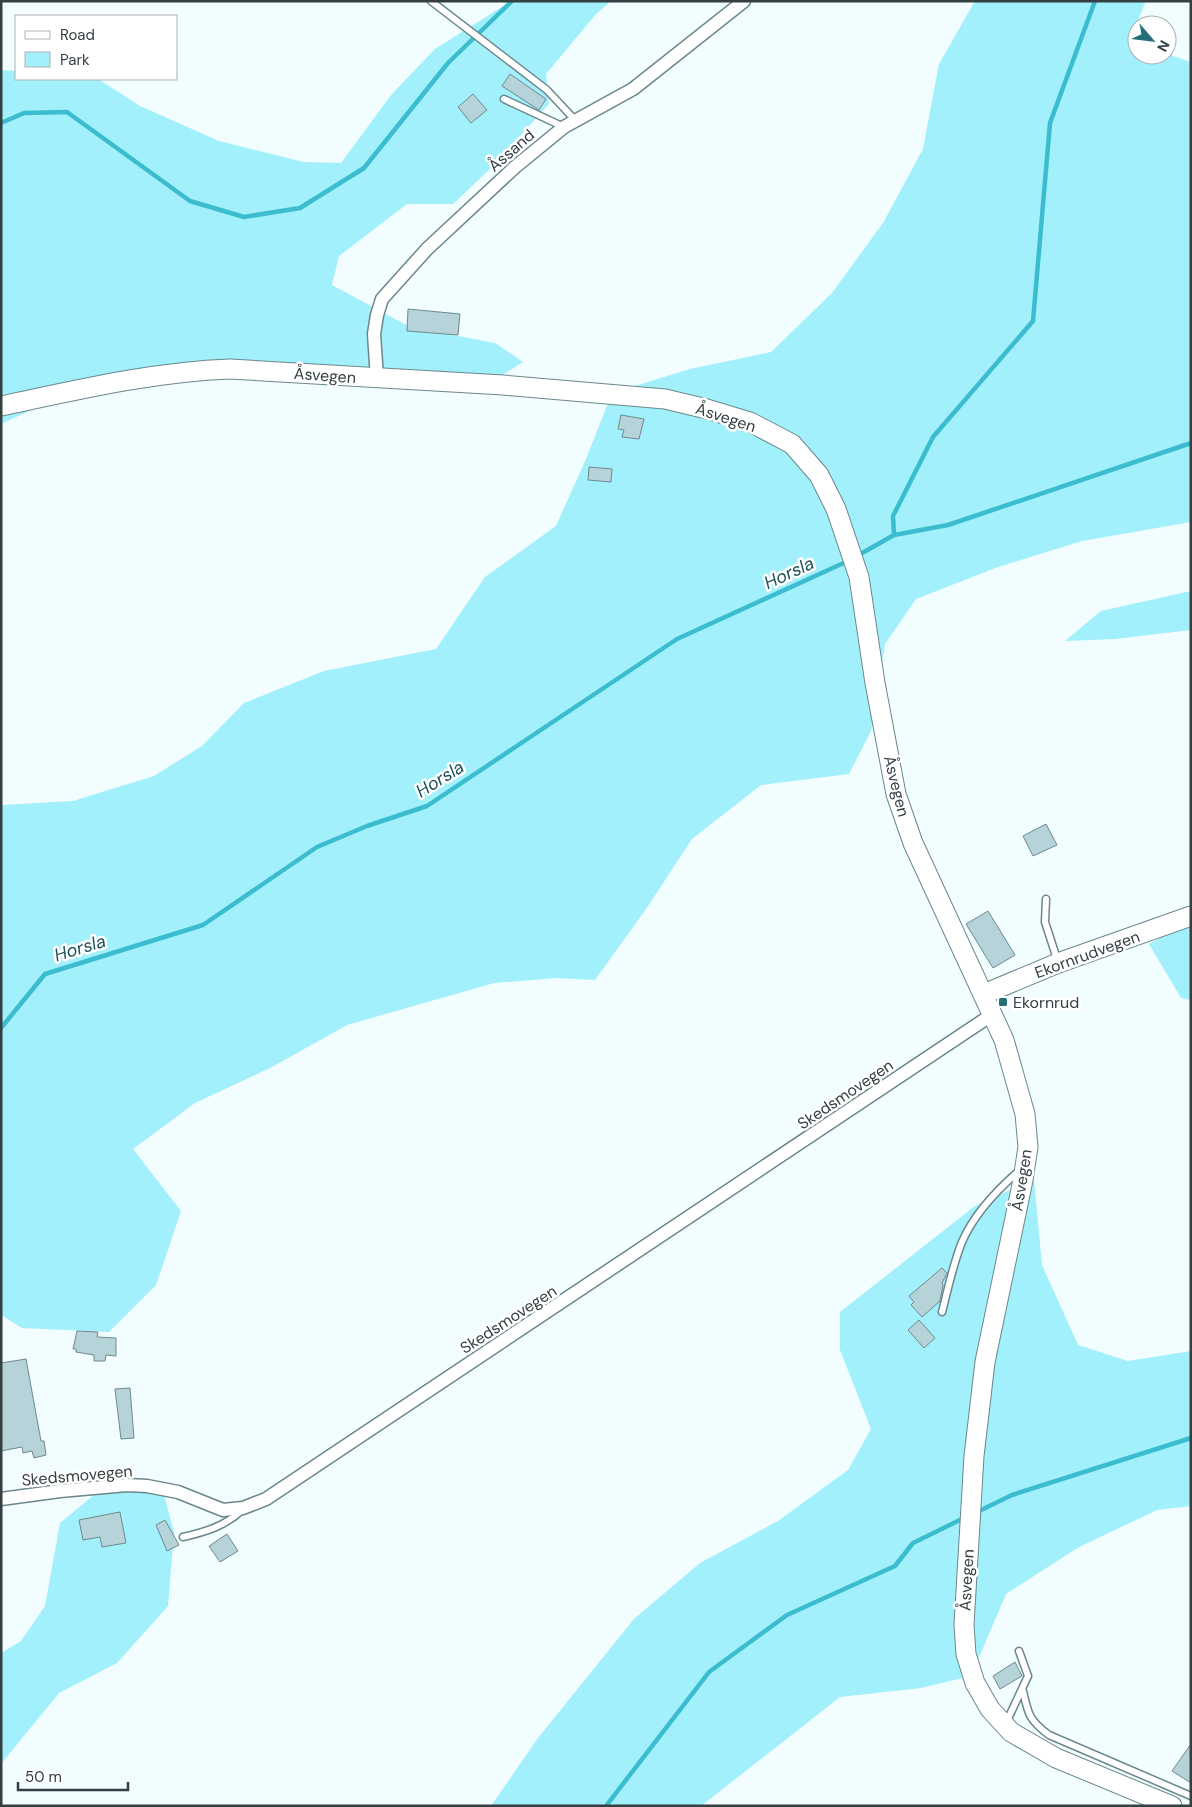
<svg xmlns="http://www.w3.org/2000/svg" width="1192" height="1807" viewBox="0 0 1192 1807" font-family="'DM Sans',sans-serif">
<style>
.green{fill:#a2f0fc}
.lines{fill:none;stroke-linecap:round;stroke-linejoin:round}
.stream{stroke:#3bbdcf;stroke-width:4.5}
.building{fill:#b5d3d8;stroke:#6e8a8e}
.lane-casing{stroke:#6b878b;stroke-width:9}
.street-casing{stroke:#6b878b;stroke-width:15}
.secondary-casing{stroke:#6b878b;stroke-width:21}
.lane{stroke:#fff;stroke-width:6}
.street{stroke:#fff;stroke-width:12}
.secondary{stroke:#fff;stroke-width:19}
.poi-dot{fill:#266f79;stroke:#fff;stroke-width:2}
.labels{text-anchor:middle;stroke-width:5;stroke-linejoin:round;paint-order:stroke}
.street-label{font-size:16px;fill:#333f41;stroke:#fff}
.poi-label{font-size:16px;fill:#333f41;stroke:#fff;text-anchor:start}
.water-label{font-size:18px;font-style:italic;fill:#1c5259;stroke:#fff}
</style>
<rect width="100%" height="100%" fill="#f1fdff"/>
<path class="green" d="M511 1H611L596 14 546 74 549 104 491 168 453 204H407L339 256 332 285 410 327 495 343 523 362 491 382 238 364 68 393 1 424V70L16 71V79H98L140 106 219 141 304 162 341 163 391 95 435 49Z
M975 1H1146L1138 20 1143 25H1137V55H1167V49L1173 56 1191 62V522L1082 541 998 567 916 599 885 644 871 731 849 774 761 785 692 839 646 909 595 980 557 978 494 983 347 1025 272 1067 195 1103 133 1149 181 1211 156 1285 109 1332 22 1328 1 1315V805L73 801 154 776 202 746 244 703 324 671 436 649 485 577 556 526 586 459 612 393 690 369 771 352 832 293 883 223 923 149 939 64Z
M1191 591V630L1115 639 1065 641 1101 611Z
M1191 922V1000L1181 998 1149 944Z
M1034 1179 1042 1265 1078 1345 1128 1361 1191 1351V1506L1157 1510 1079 1547 1006 1594 971 1676 921 1688 840 1697 701 1806H491L538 1738 634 1619 700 1563 778 1521 848 1470 871 1429 840 1350V1312L975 1206Z
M100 1490 164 1494 174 1533 168 1606 117 1663 59 1693 1 1764V1653L21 1641 45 1606 60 1523Z"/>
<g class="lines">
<path class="stream" d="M1 123 24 113 67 112 190 201 244 217 300 208 364 168 448 63 512 1
M894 535 893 516 933 437 1033 321 1050 123 1095 1
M857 556 894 535 948 525 1191 443
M1 1028 45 974 203 925 317 847 367 826 427 806 677 639 848 561
M975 1513 1012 1495 1191 1438
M606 1806 709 1672 787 1615 895 1566 913 1543 966 1517"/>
</g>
<path class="building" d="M510 74 546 99 539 110 502 86Z
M473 94 487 110 471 123 458 107Z
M408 309 460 314 458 335 407 331Z
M621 415 644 419 639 439 622 437 624 430 618 429Z
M589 467 612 469 611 482 588 480Z
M1046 824 1057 845 1033 856 1023 836Z
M988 911 1015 955 993 968 966 924Z
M942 1268 947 1273 942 1283 943 1285 940 1301 922 1317 911 1305 914 1302 909 1296Z
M919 1320 935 1338 924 1348 908 1330Z
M77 1331 98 1332 97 1337 116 1338V1356L106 1355 105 1361H94V1355L76 1352V1349H73Z
M26 1359 41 1441H44L46 1455 34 1458 32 1451 23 1453 22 1447 1 1451V1363Z
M130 1388 134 1438 121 1439 115 1389Z
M120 1512 126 1543 102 1547 100 1537 83 1540 79 1520Z
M165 1520 179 1545 167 1551 156 1525Z
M227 1534 238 1551 220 1562 209 1546Z
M1015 1662 1022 1676 1000 1689 993 1676Z
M1191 1744V1783L1172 1771Z"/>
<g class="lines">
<g class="lane-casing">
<path id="lane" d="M431 1 547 90 575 120
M504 99 564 127
M1046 899 1045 922 1058 962
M942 1312C948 1289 953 1264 962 1242 974 1214 998 1189 1020 1170
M183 1537C205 1532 226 1526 243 1509
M1023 1691C1028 1714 1029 1720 1049 1735L1191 1796
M1006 1723 1028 1676 1019 1651"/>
</g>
<g class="street-casing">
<path id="street" d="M377 378 374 334 377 315 382 299 427 249 515 167 564 127 633 89 744 1
M1 1499 60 1491 127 1485 147 1486 178 1492 223 1510 243 1508 266 1499 993 1014"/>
</g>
<g class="secondary-casing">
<path id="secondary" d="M1 406C77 390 152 372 230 369L503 385 665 399 707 409 750 422 792 444 819 475 836 509 859 577 875 683 896 794 913 843 1004 1040 1025 1114 1028 1147 1023 1180 985 1362 974 1456 964 1625 966 1654 975 1683 990 1709 1011 1732 1056 1758 1172 1806
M984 994 1058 963 1191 916"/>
</g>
<use href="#lane" class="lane"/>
<use href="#street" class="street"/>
<use href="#secondary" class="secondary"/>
</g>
<rect class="poi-dot" x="998" y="997" width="10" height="10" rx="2.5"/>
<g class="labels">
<g class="street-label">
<text transform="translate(511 150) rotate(-41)" y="6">Åssand</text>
<text transform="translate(325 375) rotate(4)" y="6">Åsvegen</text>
<text transform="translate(726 417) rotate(18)" y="6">Åsvegen</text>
<text transform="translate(897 786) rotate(76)" y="6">Åsvegen</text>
<text transform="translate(1087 954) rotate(-20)" y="6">Ekornrudvegen</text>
<text transform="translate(845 1094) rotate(-34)" y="6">Skedsmovegen</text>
<text transform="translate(1021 1180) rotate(-81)" y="6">Åsvegen</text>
<text transform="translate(508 1319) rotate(-33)" y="6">Skedsmovegen</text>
<text transform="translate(77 1475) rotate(-5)" y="6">Skedsmovegen</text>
<text transform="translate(966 1580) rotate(-87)" y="6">Åsvegen</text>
</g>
<g class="poi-label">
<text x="1013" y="1008">Ekornrud</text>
</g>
<g class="water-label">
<text transform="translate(789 573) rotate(-25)" y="6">Horsla</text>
<text transform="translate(440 779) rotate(-32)" y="6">Horsla</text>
<text transform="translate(80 948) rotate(-17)" y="6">Horsla</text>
</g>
</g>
<rect width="1192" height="1807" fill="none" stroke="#333f41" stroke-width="5"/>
<rect x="15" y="15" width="162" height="65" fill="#ffffff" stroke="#adb2b3"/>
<rect x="25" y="31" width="25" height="8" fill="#ffffff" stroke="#adb2b3"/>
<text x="60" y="40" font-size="15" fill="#333f41">Road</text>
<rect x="25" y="52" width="25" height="15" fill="#a2f0fc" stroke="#adb2b3"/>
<text x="60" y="65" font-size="15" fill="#333f41">Park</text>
<g transform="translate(1152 40) rotate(118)"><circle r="24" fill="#ffffff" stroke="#adb2b3"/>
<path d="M0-4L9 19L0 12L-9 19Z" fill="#266f79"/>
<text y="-8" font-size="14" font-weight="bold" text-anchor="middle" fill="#333f41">N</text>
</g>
<path d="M18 1782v8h110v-8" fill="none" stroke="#333f41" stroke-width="2.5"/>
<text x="25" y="1782" font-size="15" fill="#333f41" stroke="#ffffff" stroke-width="4" paint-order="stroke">50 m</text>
</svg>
